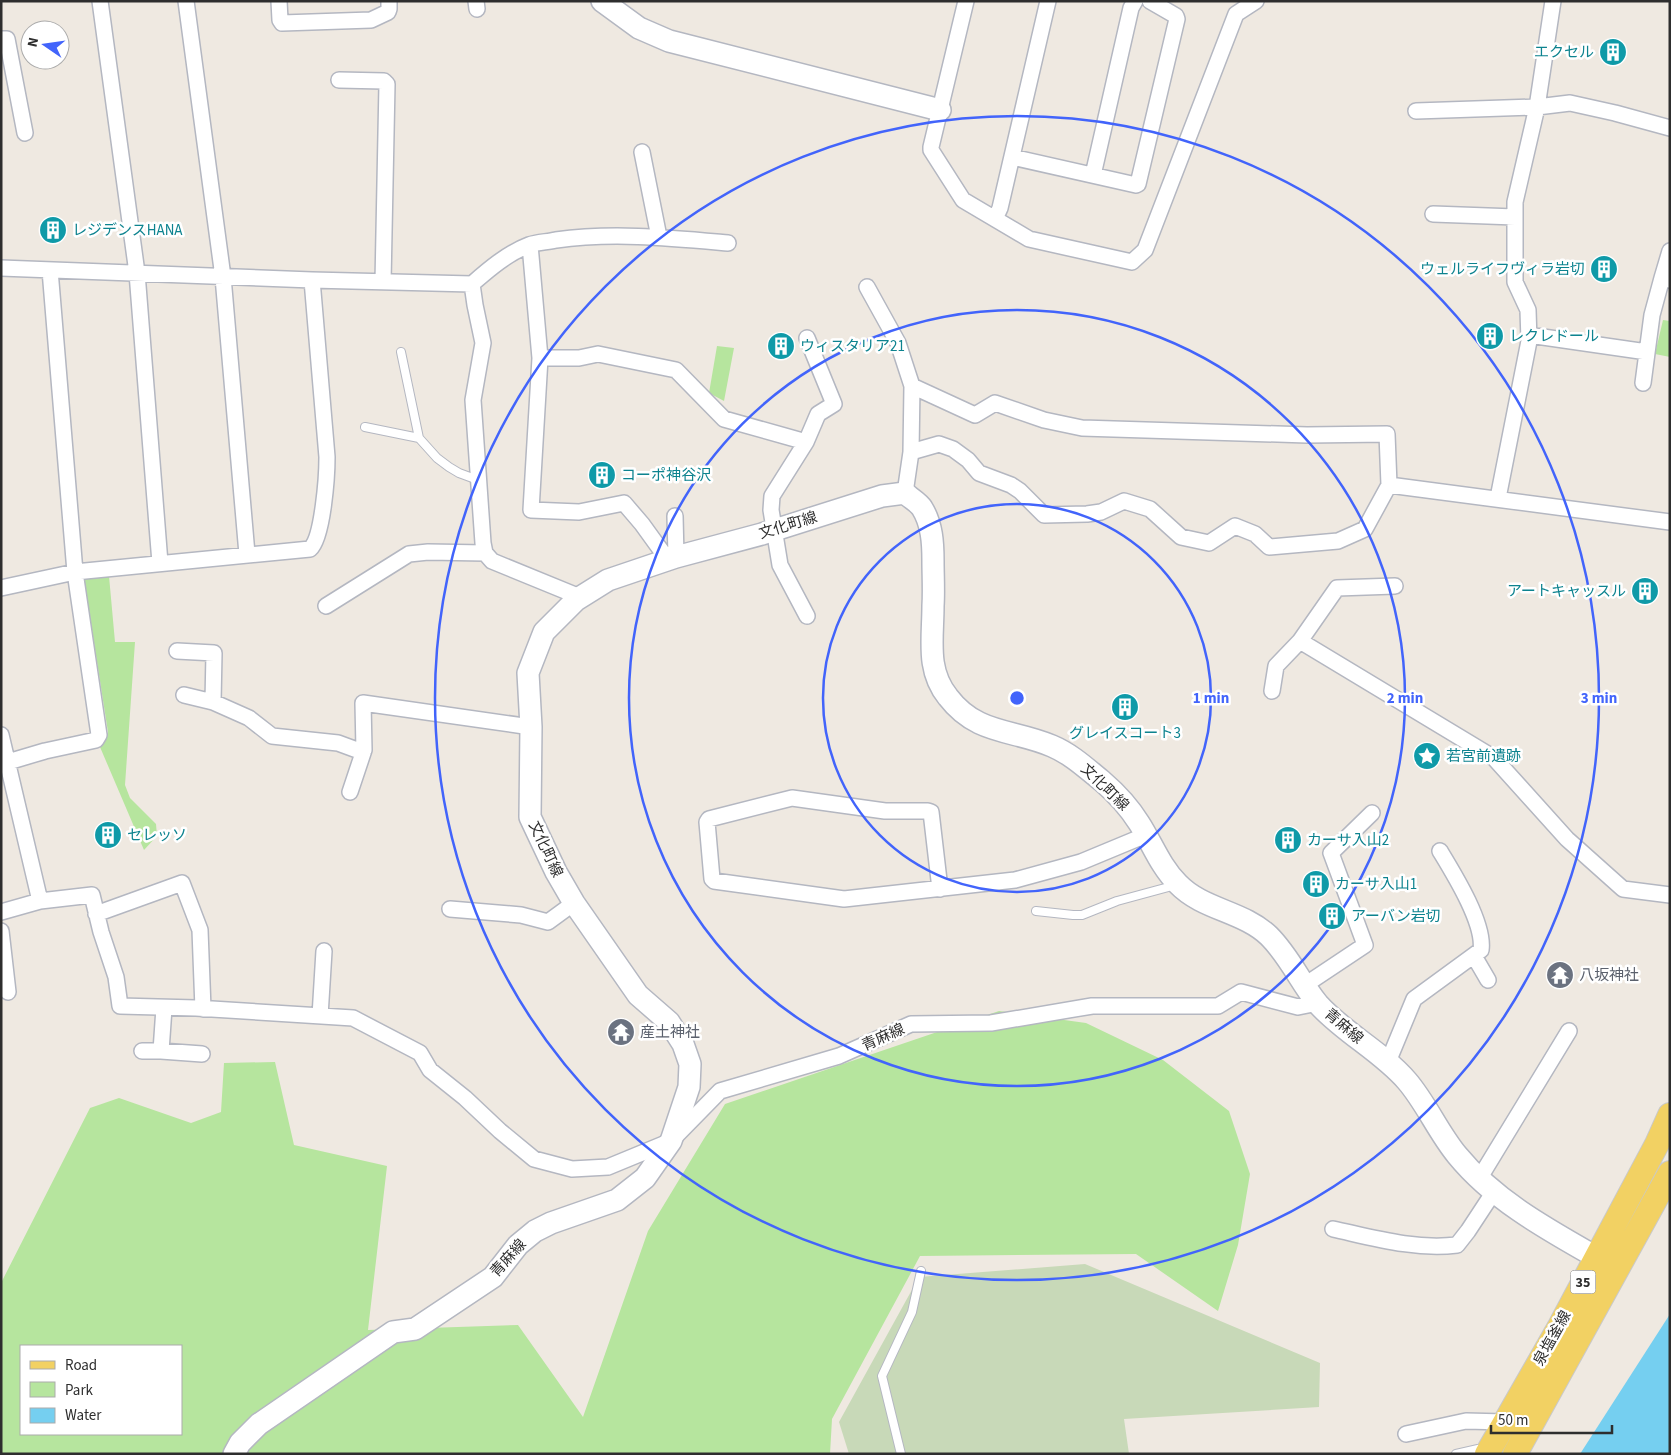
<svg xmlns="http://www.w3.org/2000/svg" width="1671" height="1455" viewBox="0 0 1671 1455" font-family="'Source Sans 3','Noto Sans JP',sans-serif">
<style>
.green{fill:#b6e59e;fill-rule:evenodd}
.cemetery{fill:#c8d9b8}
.water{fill:#75cff0}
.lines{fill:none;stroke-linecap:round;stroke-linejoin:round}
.lane-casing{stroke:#b4b7c1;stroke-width:10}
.street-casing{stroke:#b4b7c1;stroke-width:18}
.secondary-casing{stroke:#b4b7c1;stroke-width:24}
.primary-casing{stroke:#c9c9c9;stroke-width:26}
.lane{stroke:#fff;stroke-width:8}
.street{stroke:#fff;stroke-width:15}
.secondary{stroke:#fff;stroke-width:21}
.primary{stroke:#f2d163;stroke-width:24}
.ring{fill:none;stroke:#4264fb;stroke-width:2.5}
.labels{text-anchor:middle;stroke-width:5;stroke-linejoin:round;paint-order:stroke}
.shield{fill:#fff;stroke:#6d6d6d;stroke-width:1}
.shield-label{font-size:14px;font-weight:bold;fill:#2e2e2e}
.culture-label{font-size:15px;fill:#0d838f;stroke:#fff;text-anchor:start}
.street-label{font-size:15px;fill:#2e2e2e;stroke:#fff}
.worship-label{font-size:15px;fill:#5b616d;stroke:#fff;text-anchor:start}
.centre{fill:#4264fb;stroke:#fff;stroke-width:2.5}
.ring-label{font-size:15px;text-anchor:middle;font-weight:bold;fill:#4264fb;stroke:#fff;stroke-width:5;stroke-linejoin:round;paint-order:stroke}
</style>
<rect width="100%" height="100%" fill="#efe9e1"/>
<path class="green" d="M1663 320 1670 321V357L1655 354Z
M717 346 734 348 724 401 709 393Z
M109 576 115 642H135L125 785 130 798 156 824 157 836 144 850 100 747 108 732 84 579Z
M999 1011 1086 1023 1163 1060 1229 1111 1250 1174 1238 1245 1218 1311 1136 1254 920 1256 832 1419 830 1454H1V1283L90 1108 119 1098 191 1123 221 1112 224 1063 275 1062 294 1145 387 1166 368 1330 518 1325 583 1417 648 1231 725 1104ZM21 1346H181V1434H21Z"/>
<path class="cemetery" d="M1085 1264 1320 1363 1319 1407 1124 1419 1129 1454H849L839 1422 919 1277Z"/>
<path class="water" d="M1670 1314V1454H1580Z"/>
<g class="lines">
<g class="lane-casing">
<path id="lane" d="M401 352 419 438 437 458 449 467 459 473 478 480
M365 427 419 438
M1036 911 1073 915H1082L1117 901 1176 885
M901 1454 882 1376 912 1312 921 1271
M1456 1454 1478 1449"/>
</g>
<g class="street-casing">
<path id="street" d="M100 1 137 273 160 563
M186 1 223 277 247 554
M279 1 280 20 282 23 371 20 388 12 389 9V1
M476 1 477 9
M966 1 931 147V150L963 200 1029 239 1132 262 1145 250 1236 14 1256 1
M1 39H7L25 133
M339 80 384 81 387 84 383 282
M1416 111 1537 107 1570 103 1615 113 1670 128
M642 152 659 237
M1012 157 1136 185 1138 184 1177 19 1176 16 1150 1
M1093 175 1131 8 1135 1
M1433 214 1515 217
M995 219 1000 208 1048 1
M530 245 540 358 531 510 579 512 624 503 642 524 668 560
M1 268 312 280 472 284C489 269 508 253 529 245 537 242 548 242 556 240 613 232 672 238 728 243
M1662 278 1670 251
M472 284 475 305 483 343 473 400 483 543 485 553 492 561 580 597
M867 287 898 343 912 386 911 452 905 493
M1529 335 1647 352
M540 358H579L598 354 676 370 724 419 806 442 772 496 771 510 780 565 807 616
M1643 383 1652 315 1662 278 1670 280
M912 386 975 415 995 403 1044 420 1082 428 1307 435 1387 434 1389 485 1670 522
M806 442 818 414 834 404 807 338
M911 452 939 444 953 449 968 460 979 473 1011 485 1020 491 1044 515 1087 514 1101 512 1124 501 1150 509 1181 537 1209 543 1235 526 1255 534 1269 547 1338 541 1365 529 1389 485
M1498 498 1529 341 1528 310 1515 282V202L1537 107 1553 1
M675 516 676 557
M1 588 75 572 310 549C323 538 327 475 327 457L312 280
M326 606 409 554 428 552 485 553
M1300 641 1494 758 1567 839 1623 889 1670 895
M177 651 214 653 213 702
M1272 691 1276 666 1300 641 1337 588 1395 586
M184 695 213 702 249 718 272 736 338 743 357 750H364
M1 735 40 901
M8 762 45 751 96 740 99 735 75 572 50 270
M350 792 364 750 363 703 531 727
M940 889 931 812 928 811H885L792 798 709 819 707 822 712 879 714 881 844 899 1015 880 1081 862 1146 835
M450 909 521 915 548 922 574 903
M1 912 40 901 92 895 101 932 116 977 120 1006 196 1008 353 1018 420 1053 430 1070 465 1098 500 1131 534 1159 572 1169 608 1167 671 1141 720 1091 839 1056 911 1024 991 1023 1092 1006H1218L1241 992 1298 1007 1318 1003
M96 914 182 883 200 930 203 1009
M1 931 8 992
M1474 956 1488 980
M1305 985 1365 945 1331 853 1372 813
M320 1016 324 951
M142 1051H161L164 1008
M161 1051 202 1054
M1388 1062 1414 999 1481 950C1485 924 1454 874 1440 851
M1479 1179 1569 1031
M1333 1229C1374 1238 1415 1250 1457 1245L1468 1231 1493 1193
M1406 1434 1466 1421 1505 1422"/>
</g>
<g class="secondary-casing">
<path id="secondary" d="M602 1 639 28 669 41 940 110
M234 1454 240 1443 259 1424 393 1332 415 1329 493 1277 518 1245 535 1231 551 1223 617 1200 645 1178 671 1141 689 1087 690 1064 683 1044 669 1022 638 995 574 903 556 872 530 817 531 727 528 673 544 632 576 600 608 580 676 557 762 534 882 496 905 493C910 498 918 502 922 508 932 524 933 543 933 561 933 576 934 591 933 606 933 639 926 670 948 697 977 735 1012 729 1052 746 1071 754 1086 768 1102 781 1116 793 1129 807 1139 823 1152 843 1160 866 1178 884 1203 910 1243 911 1269 936 1290 957 1300 982 1318 1004 1344 1033 1381 1051 1407 1081 1426 1103 1438 1132 1457 1155 1497 1204 1556 1234 1610 1265"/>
</g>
<g class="primary-casing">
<path id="primary" d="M1487 1454 1559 1328 1657 1144 1670 1115
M1515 1454 1670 1173"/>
</g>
<use href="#lane" class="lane"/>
<use href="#street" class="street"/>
<use href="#secondary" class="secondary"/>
<use href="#primary" class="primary"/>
</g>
<g class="ring">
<circle cx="1017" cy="698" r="194"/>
<circle cx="1017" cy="698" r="388"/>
<circle cx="1017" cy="698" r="582"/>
</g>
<defs>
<g id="building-disc" transform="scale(1.4375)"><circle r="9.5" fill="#0f9aa8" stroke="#fff"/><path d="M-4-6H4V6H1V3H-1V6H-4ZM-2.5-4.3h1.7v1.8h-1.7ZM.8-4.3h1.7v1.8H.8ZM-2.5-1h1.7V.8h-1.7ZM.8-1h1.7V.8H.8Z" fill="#fff"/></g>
<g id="sight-disc" transform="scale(1.4375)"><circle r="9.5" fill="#0f9aa8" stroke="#fff"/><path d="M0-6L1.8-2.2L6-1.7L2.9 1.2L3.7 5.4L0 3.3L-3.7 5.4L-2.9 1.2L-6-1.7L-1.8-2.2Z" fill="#fff"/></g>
<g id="temple-disc" transform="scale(1.4375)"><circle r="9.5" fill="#6b7280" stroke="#fff"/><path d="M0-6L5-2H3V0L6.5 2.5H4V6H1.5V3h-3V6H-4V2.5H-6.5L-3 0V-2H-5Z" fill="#fff"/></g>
</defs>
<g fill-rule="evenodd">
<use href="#building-disc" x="1613" y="52"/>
<use href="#building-disc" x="53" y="230"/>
<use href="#building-disc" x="1604" y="269"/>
<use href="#building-disc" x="1490" y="336"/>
<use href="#building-disc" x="781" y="346"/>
<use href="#building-disc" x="602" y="475"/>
<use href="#building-disc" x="1645" y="591"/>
<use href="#building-disc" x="1125" y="707"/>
<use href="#sight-disc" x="1427" y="756"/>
<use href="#building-disc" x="108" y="835"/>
<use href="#building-disc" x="1288" y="840"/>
<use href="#building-disc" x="1316" y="884"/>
<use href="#building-disc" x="1332" y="916"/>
<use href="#temple-disc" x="1560" y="975"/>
<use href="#temple-disc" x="621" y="1032"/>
</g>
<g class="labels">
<rect class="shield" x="1570.5" y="1270.5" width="25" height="23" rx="4"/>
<g class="shield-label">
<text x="1583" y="1287">35</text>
</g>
<g class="culture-label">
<text x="1594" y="57" text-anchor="end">エクセル</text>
<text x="72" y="235">レジデンスHANA</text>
<text x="1585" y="274" text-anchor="end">ウェルライフヴィラ岩切</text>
<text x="1509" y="341">レクレドール</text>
<text x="800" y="351">ウィスタリア21</text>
<text x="621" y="480">コーポ神谷沢</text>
<text x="1626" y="596" text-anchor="end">アートキャッスル</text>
<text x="1125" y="738" text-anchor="middle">グレイスコート3</text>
<text x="1446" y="761">若宮前遺跡</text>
<text x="127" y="840">セレッソ</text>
<text x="1307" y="845">カーサ入山2</text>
<text x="1335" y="889">カーサ入山1</text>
<text x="1351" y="921">アーバン岩切</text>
</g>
<g class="street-label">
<text transform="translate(788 525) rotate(-17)" y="5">文化町線</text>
<text transform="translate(1105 787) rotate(44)" y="5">文化町線</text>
<text transform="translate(546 849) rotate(65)" y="5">文化町線</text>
<text transform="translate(1344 1026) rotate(40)" y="5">青麻線</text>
<text transform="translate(883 1037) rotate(-24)" y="5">青麻線</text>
<text transform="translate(508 1258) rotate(-48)" y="5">青麻線</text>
<text transform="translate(1552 1338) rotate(-61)" y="5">泉塩釜線</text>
</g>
<g class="worship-label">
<text x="1579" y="980">八坂神社</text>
<text x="640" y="1037">産土神社</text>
</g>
</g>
<circle cx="1017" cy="698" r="8" class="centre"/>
<g class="ring-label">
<text x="1211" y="703">1 min</text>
<text x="1405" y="703">2 min</text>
<text x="1599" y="703">3 min</text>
</g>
<rect width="1671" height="1455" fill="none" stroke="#2e2e2e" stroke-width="5"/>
<rect x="20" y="1345" width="162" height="90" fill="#ffffff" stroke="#ababab"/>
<rect x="30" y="1361" width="25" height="8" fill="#f2d163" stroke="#ababab"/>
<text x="65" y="1370" font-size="15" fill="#2e2e2e">Road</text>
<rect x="30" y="1382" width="25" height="15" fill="#b6e59e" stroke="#ababab"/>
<text x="65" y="1395" font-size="15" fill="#2e2e2e">Park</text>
<rect x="30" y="1408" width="25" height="15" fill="#75cff0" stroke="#ababab"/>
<text x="65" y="1420" font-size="15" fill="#2e2e2e">Water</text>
<g transform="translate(45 45) rotate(283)"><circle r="24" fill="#ffffff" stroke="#ababab"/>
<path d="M0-4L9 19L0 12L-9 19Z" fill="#4264fb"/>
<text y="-8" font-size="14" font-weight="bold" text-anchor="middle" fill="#2e2e2e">N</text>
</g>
<path d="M1491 1425v8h121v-8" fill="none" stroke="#2e2e2e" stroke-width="2.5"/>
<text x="1498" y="1425" font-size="15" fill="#2e2e2e" stroke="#ffffff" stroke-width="4" paint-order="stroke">50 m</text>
</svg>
